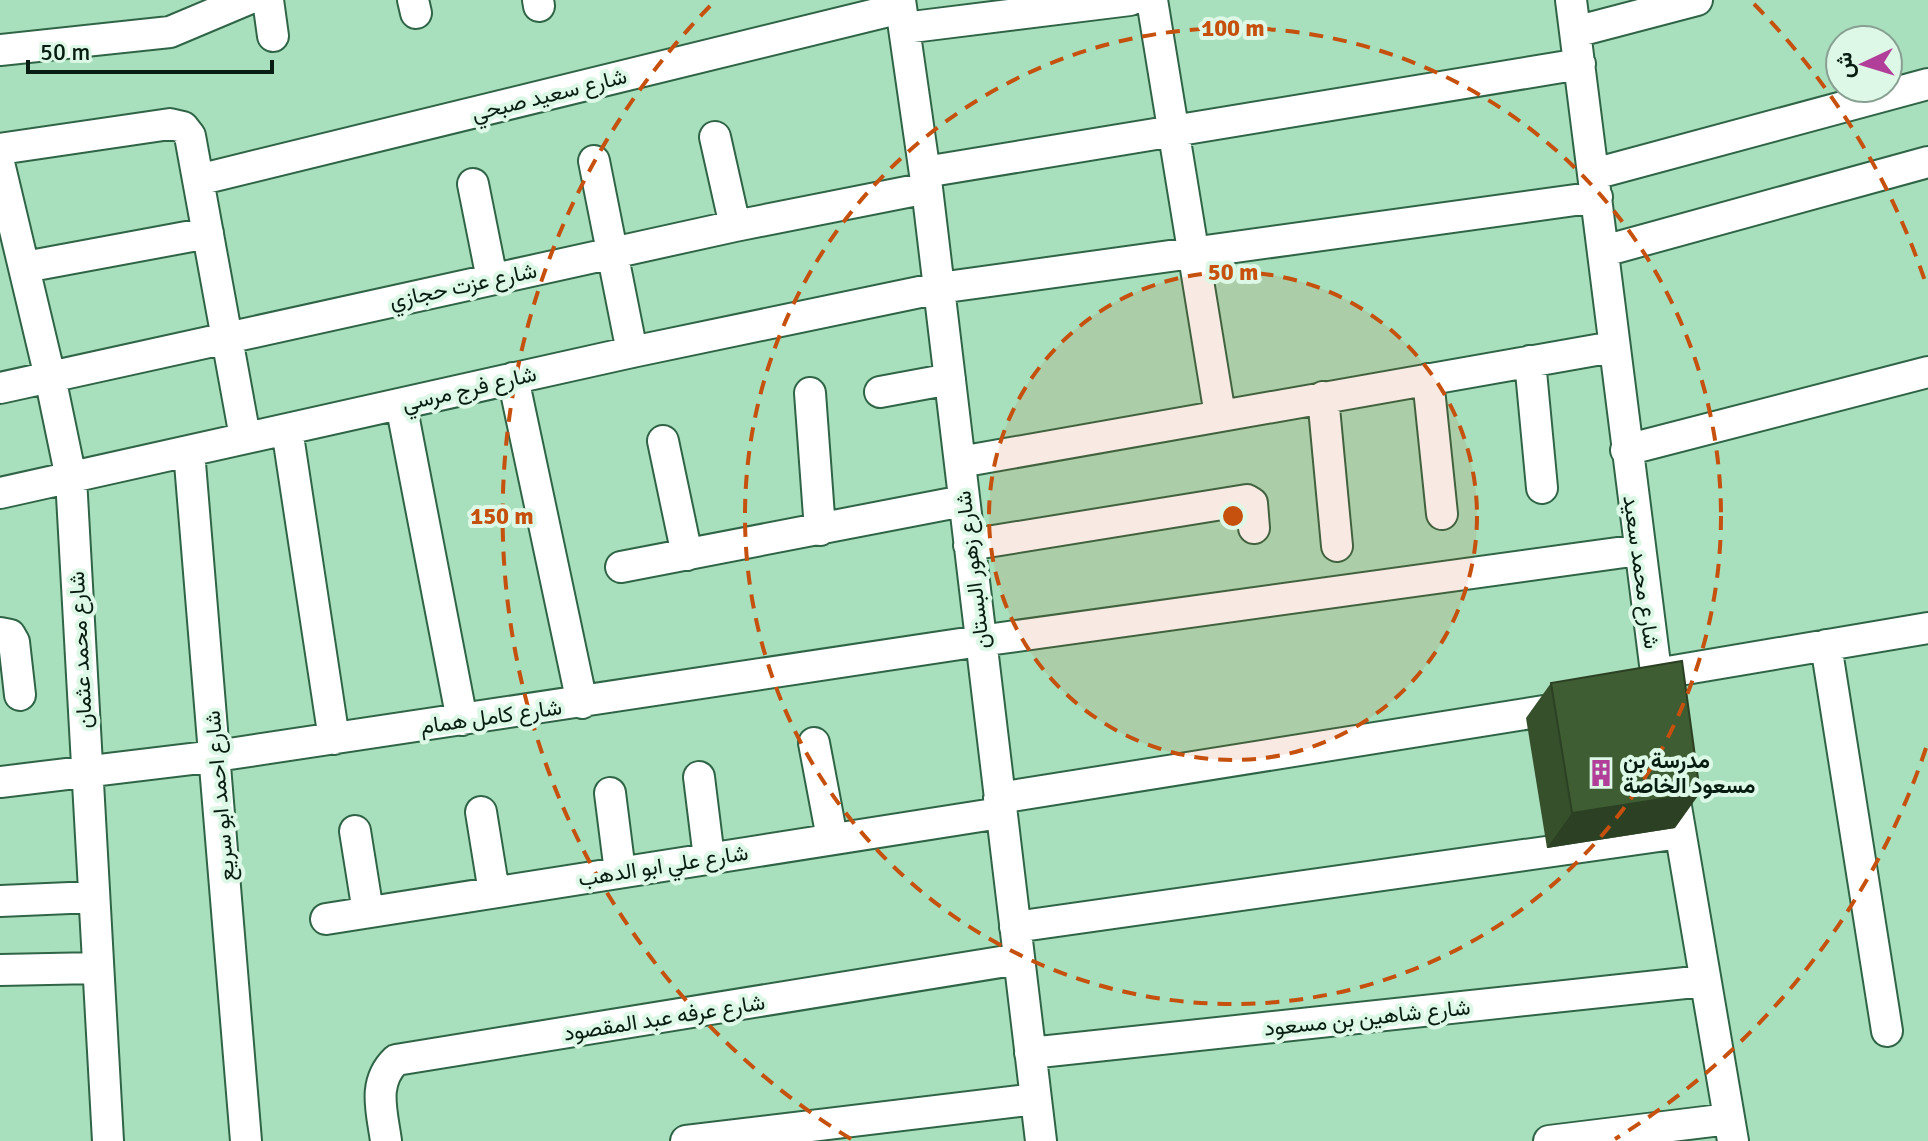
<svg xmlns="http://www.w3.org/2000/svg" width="1928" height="1141" viewBox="0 0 1928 1141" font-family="Signika,Vazirmatn,sans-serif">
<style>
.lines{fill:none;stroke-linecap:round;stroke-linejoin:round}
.street-casing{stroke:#306446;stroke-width:34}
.street{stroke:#fff;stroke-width:30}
.wall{fill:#36502c}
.shaded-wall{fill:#2c4124}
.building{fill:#3f5d33;stroke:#2c4124;stroke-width:2}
.ring{fill:none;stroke:#c6500d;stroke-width:4;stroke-dasharray:14 10}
.labels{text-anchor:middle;stroke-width:8;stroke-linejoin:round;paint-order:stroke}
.street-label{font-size:22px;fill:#081d11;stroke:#ddf8e6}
.poi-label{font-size:22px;font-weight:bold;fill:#081d11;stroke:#ddf8e6;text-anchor:start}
.centre{fill:#c6500d;stroke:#ddf8e6;stroke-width:4}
.ring-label{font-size:24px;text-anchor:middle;font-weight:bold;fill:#c6500d;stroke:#ddf8e6;stroke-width:8;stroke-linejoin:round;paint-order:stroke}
</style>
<rect width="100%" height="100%" fill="#a8dfbc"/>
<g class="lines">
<g class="street-casing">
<path id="street" d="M268 0 273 36
M413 0 416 13
M538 0 539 6
M900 0 927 188 1041 1141
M1152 0 1220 415
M1571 0 1660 704
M904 28 1130 0
M1575 32 1697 0
M0 50 170 32 246 0
M715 137 735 226
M0 149 170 124 183 127 190 136 245 437
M594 161 632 352
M0 167 50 377 71 478 108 1141
M925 172 1580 64
M1594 174 1928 84
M198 180 901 8
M473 184 492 279
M1604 251 1928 162
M25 267 208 233
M1530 361 1542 488
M513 378 582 703
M1428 379 1442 514
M0 388 735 226 927 188
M880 392 950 379
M810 393 820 530
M1323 397 1337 546
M401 404 462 720
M287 429 334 739
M663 441 687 555
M1626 450 1928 372
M189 451 246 1141
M960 462 1613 347
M0 493 632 352 939 288 1597 197
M969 545 1247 500 1252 503 1254 528
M621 567 963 501
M0 633 10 635 14 642 20 695
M1826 645 1887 1031
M1656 674 1928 628
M814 743 832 838
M699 777 709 858
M0 782 216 756 980 641 1639 550
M1672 783 1733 1141
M610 793 620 872
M999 798 1569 707
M481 812 494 892
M355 831 368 912
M0 901 93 897
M326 919 1000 813
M1015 927 1680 833
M0 970 97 968
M1030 1053 1704 981
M386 1141C382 1111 372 1083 396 1060L1019 959
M686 1141 1036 1099
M1549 1141 1729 1119"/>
</g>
<use href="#street" class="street"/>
</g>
<path class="wall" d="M1551 683 1675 828 1547 848 1526 718Z"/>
<path class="shaded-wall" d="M1700 793 1675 828 1547 848 1572 813Z"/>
<path class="building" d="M1682 661 1700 793 1572 813 1551 683Z"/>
<circle cx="1233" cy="516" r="244" fill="#c6500d" fill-opacity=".12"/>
<g class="ring">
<circle cx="1233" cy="516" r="244"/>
<circle cx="1233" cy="516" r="488"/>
<path d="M1926 748A731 731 0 0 1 1615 1139M851 1139A731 731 0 0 1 712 4M1754 4A731 731 0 0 1 1926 284"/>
</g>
<defs>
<g id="building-bare" transform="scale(2.16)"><path d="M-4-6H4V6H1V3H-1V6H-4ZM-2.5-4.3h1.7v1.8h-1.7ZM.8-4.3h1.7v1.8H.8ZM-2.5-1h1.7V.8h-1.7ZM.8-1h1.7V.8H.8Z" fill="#b13f9a" stroke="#ddf8e6" stroke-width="2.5" paint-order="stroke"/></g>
</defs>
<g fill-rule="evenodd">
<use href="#building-bare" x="1601" y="773"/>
</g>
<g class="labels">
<g class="street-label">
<text transform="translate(549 94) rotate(-14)" y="8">شارع سعيد صبحي</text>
<text transform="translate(463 285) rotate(-12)" y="8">شارع عزت حجازي</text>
<text transform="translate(469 388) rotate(-13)" y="8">شارع فرج مرسي</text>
<text transform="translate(972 570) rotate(-97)" y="8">شارع زهور البستان</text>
<text transform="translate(1642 572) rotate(82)" y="8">شارع محمد سعيد</text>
<text transform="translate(80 650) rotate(-93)" y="8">شارع محمد عثمان</text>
<text transform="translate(491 716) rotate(-8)" y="8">شارع كامل همام</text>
<text transform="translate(219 796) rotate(-95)" y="8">شارع احمد ابو سريع</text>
<text transform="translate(663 865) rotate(-9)" y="8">شارع علي ابو الدهب</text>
<text transform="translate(664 1017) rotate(-9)" y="8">شارع عرفه عبد المقصود</text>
<text transform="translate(1367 1017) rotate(-6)" y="8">شارع شاهين بن مسعود</text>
</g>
<g class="poi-label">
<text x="1623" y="768">مدرسة بن<tspan x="1623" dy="25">مسعود الخاصة</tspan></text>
</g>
</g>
<circle cx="1233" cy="516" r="12" class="centre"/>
<g class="ring-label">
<text x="1233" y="36">100 m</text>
<text x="1233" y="280">50 m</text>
<text x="502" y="524">150 m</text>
</g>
<g transform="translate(1864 64) rotate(266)"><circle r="38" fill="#ddf8e6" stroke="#88a091" stroke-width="2"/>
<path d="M0-6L14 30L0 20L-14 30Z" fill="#b13f9a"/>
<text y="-12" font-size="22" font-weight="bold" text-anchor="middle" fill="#081d11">ش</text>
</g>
<path d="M28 60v12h244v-12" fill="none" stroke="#081d11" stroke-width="4"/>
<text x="40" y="60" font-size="24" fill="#081d11" stroke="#ddf8e6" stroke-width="6" paint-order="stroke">50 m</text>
</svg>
